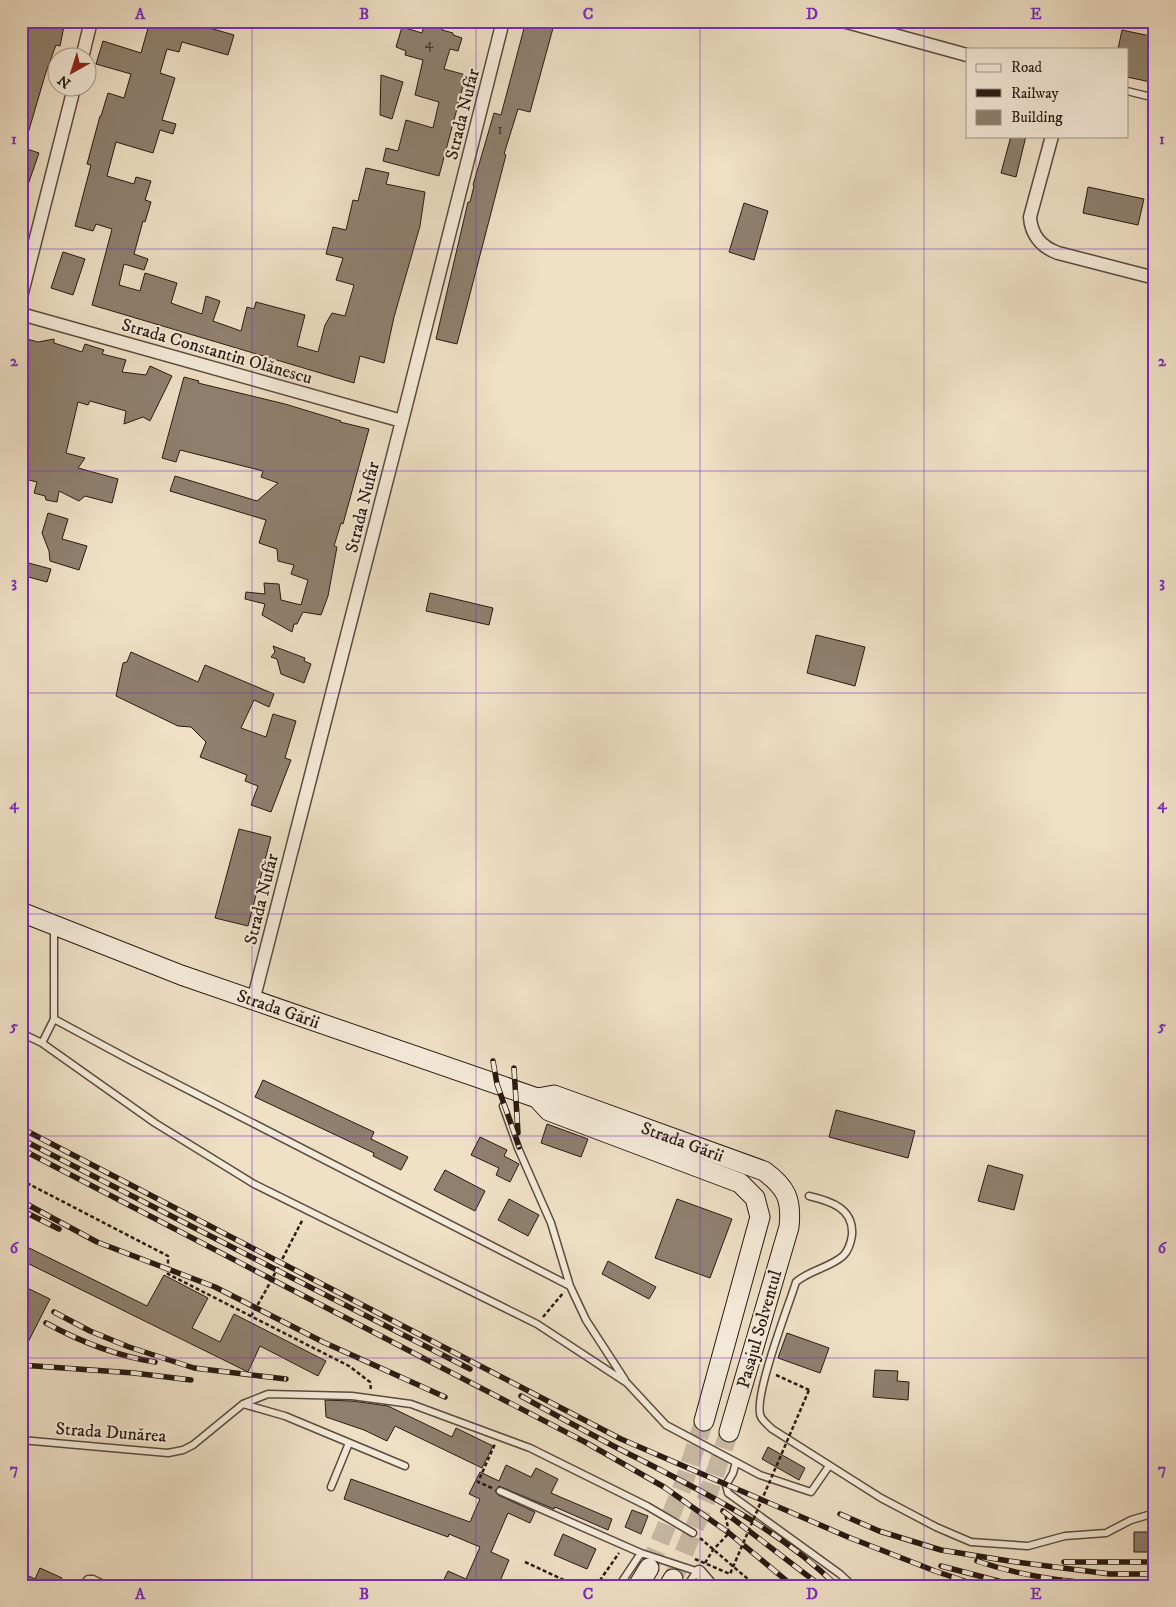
<svg xmlns="http://www.w3.org/2000/svg" width="1176" height="1607" viewBox="0 0 1176 1607" font-family="'IM FELL DW Pica',serif">
<style>
.building{fill:#8f806f;stroke:#281911}
.lines{fill:none;stroke-linecap:round;stroke-linejoin:round}
.secondary-tunnel{stroke:#c7b8a2;stroke-width:19;stroke-dasharray:19 9;stroke-linecap:butt}
.lane-casing{stroke:#5a4b3e;stroke-width:9}
.street-casing{stroke:#5a4b3e;stroke-width:15}
.secondary-casing{stroke:#281911;stroke-width:21}
.path{stroke:#281911;stroke-width:2.5;stroke-dasharray:4 2.5;stroke-linecap:butt}
.lane{stroke:#f5ebda;stroke-width:6}
.street{stroke:#f5ebda;stroke-width:12}
.secondary{stroke:#f5ebda;stroke-width:19}
.rail-casing{stroke:#281911;stroke-width:5.5}
.rail{stroke:#f5ebda;stroke-width:4;stroke-dasharray:11;stroke-linecap:butt}
.path-bridge{stroke:#281911;stroke-width:2.5;stroke-dasharray:4 2.5;stroke-linecap:butt}
.grid{fill:none;stroke:#7b2cbf;stroke-width:1;stroke-opacity:0.55}
.labels{text-anchor:middle;stroke-width:4;stroke-linejoin:round;paint-order:stroke}
.number-label{font-size:15px;fill:#423328}
.street-label{font-size:18px;fill:#281911;stroke:#f5ebda}
.neatline{fill:none;stroke:#7b2cbf;stroke-width:2}
.grid-label{font-size:16px;text-anchor:middle;font-weight:bold;fill:#7b2cbf}
</style>
<rect width="100%" height="100%" fill="#efe0c6"/>
<filter id="stains"><feTurbulence type="fractalNoise" baseFrequency=".004" numOctaves="4"/><feColorMatrix values="0 0 0 0 .2 0 0 0 0 .09 0 0 0 0 .02 0 0 0 .5 -.17"/></filter>
<radialGradient id="worn" r=".72"><stop offset=".6" stop-color="#630" stop-opacity="0"/><stop offset="1" stop-color="#630" stop-opacity=".3"/></radialGradient>
<path class="building" d="M21 21 30 23 33 21H65L60 46 56 45 46 72 24 147H21Z
M150 21H185L234 35 228 55 182 42 179 52 167 49 160 73 175 78 162 120 176 124 173 134 160 130 153 153 116 142 107 176 134 184 136 177 151 181 145 200 151 202 145 222 143 221 134 254 148 259 144 270 124 264 119 285 140 291 145 273 177 283 171 303 202 314 206 296 220 301 213 321 241 331 247 307 254 309 256 302 305 315 297 346 318 352 325 325 332 313 345 316 354 285 336 280 343 258 326 254 333 227 346 230 353 200 358 201 366 168 389 173 386 184 425 192 420 226 394 317 384 363 360 356 354 383 92 305 112 229 96 224 93 231 75 226 91 165 87 164 100 116H101L108 93 124 98 131 74 96 64 103 41 141 53Z
M431 21 443 25 442 30 453 33V35L462 38 458 51 450 49 444 69 466 75 439 176 383 161 386 148 398 151 406 120 433 128 439 102 415 95 423 60 405 55 406 51 396 47 402 27 422 33 424 26 429 27Z
M526 21H555L530 112 518 109 504 154 506 155 457 344 436 339 468 202H470L474 186 473 185 494 113 501 115Z
M1122 30 1155 37V83L1127 77V49H1118Z
M381 75 403 82 392 119 380 115Z
M1011 136H1026L1016 177 1001 173Z
M21 147 39 153 23 199H21Z
M1088 187 1144 199 1138 225 1083 213Z
M744 203 768 211 754 260 729 252Z
M63 252 85 259 73 295 51 288Z
M27 339 38 342 54 339V343L82 352 85 344 104 350 102 354 126 360 122 372 146 375 150 366 172 376 150 421 143 417 124 424 126 411 90 401 88 405 78 402 66 453 85 458 78 468 118 479 112 503 85 496 79 501 59 491 57 502 46 500 45 496 34 493 37 482 21 478V381L29 357 22 355Z
M184 377 199 381 198 383 285 404 341 421 340 422 369 429 343 524 341 523 334 546 337 547 328 596 321 615 303 612 297 624H294L292 632 262 615 265 604 245 599 246 592 265 594 264 583 279 584 281 600 301 605 308 580 291 574 294 565 278 561 277 549 259 543 266 520 170 491 175 476 257 501 278 483 261 477 263 471 180 450 176 462 162 458Z
M48 513 68 519 62 539 87 546 79 570 50 561 49 551 42 533Z
M21 561 51 569 47 582 21 575Z
M430 593 493 608 489 625 426 611Z
M816 635 865 647 855 686 807 673Z
M273 646 305 658 304 661 311 664 304 683 281 674 277 659 271 657 275 652Z
M131 652 198 682 205 665 274 694 269 707 254 700 241 728 266 737 273 714 296 721 285 758 291 760 271 812 251 805 258 786 245 781 247 775 200 757 206 742 191 727 178 726 116 696 123 663 127 662Z
M239 829 271 837 248 926 215 918Z
M263 1080 374 1132 371 1139 408 1157 401 1170 373 1156 374 1153 255 1097Z
M836 1110 915 1131 908 1158 829 1137Z
M547 1124 588 1139 581 1157 541 1143Z
M480 1137 507 1150 504 1156 519 1164 510 1182 496 1175 499 1168 471 1155Z
M988 1165 1023 1175 1014 1210 978 1201Z
M445 1170 485 1191 475 1211 434 1190Z
M509 1199 539 1215 528 1236 498 1220Z
M677 1199 732 1219 710 1278 655 1258Z
M21 1244 147 1306 164 1275 208 1298 192 1328 220 1342 234 1314 326 1361 318 1376 260 1346 248 1372 21 1260Z
M608 1261 656 1287 649 1299 602 1274Z
M21 1285 50 1299 21 1356Z
M787 1333 829 1348 820 1373 778 1358Z
M875 1370 898 1371 897 1381 909 1382 908 1400 873 1397Z
M325 1400 352 1401 388 1406 452 1437 456 1428 493 1446 482 1468 395 1426 387 1441 364 1430 326 1417Z
M768 1447 805 1468 799 1480 762 1459Z
M506 1465 531 1477 536 1468 558 1479 551 1493 612 1519 608 1530 555 1507 554 1509 499 1486 495 1491 498 1495 535 1512 530 1523 508 1513 491 1552 509 1560 498 1586H441L448 1571 466 1579 480 1547 449 1534 448 1537 344 1499 351 1479 470 1522 480 1499 469 1494 480 1472 499 1481Z
M632 1510 648 1516 641 1534 625 1527Z
M1134 1532H1148V1552H1134Z
M563 1534 596 1549 587 1569 554 1555Z
M40 1568 62 1578 58 1586H21V1572L35 1579Z"/>
<g class="lines">
<path class="secondary-tunnel" d="M649 1568 682 1488 704 1421
M673 1579 706 1500 729 1432"/>
<g class="lane-casing">
<path id="lane" d="M1127 91 1155 98
M54 1019 132 1061 570 1286
M21 1033 42 1043 155 1123 254 1184 537 1324 627 1383 666 1425 760 1475 811 1492 829 1466
M42 1043 54 1019V928
M503 1106 518 1148 551 1223 570 1286 586 1320 625 1380
M809 1196C830 1201 854 1208 852 1235 851 1242 848 1251 843 1256 829 1268 810 1270 796 1282 789 1305 752 1399 761 1417 763 1421 768 1425 772 1429L881 1498 936 1527 971 1542 1028 1546 1065 1536 1106 1533 1131 1520 1155 1513
M243 1404 285 1416 405 1466
M21 1440 168 1453 183 1450 193 1445 243 1404 268 1394 352 1396 411 1404 530 1448 647 1506 693 1533
M736 1462 733 1473 726 1485 728 1493 840 1574 853 1586
M331 1487 349 1443
M500 1491 641 1553 699 1572
M82 1586 88 1579H93L107 1586
M619 1586 641 1553
M687 1586 697 1571"/>
</g>
<g class="street-casing">
<path id="street" d="M843 21 967 55
M82 58 91 21
M1052 136 1030 217C1031 234 1041 247 1058 253L1155 278
M21 297 74 88
M21 314 402 421
M253 1001 402 421 503 21
M699 1572 711 1586"/>
</g>
<g class="secondary-casing">
<g id="secondary">
<path id="s1" d="M21 912 181 975 537 1098 549 1111 740 1183 755 1198 760 1217 704 1421"/>
<path id="s2" d="M537 1098 554 1095 764 1171C786 1187 792 1199 789 1227L729 1432"/>
<path d="M638 1586 649 1568"/>
<path d="M669 1586 673 1579"/>
</g>
</g>
<path class="path" d="M926 23V21
M21 1180 168 1256V1274L349 1366 370 1382 371 1390
M251 1316C270 1285 286 1251 303 1219
M543 1317 564 1292
M776 1375 809 1390
M492 1488 478 1482 495 1444
M700 1538 756 1586
M525 1562 577 1586
M705 1563 713 1550 729 1533 725 1513 726 1502
M596 1586 619 1553"/>
<use href="#lane" class="lane"/>
<use href="#street" class="street"/>
<use href="#secondary" class="secondary"/>
<g class="rail-casing">
<path id="rail" d="M493 1061 497 1084 519 1147
M514 1068 518 1133
M21 1128 621 1439 848 1537 935 1571 979 1586
M21 1139 470 1369
M21 1149 585 1442 664 1487 729 1533 793 1586
M21 1201 97 1242 215 1287 323 1342 445 1397
M21 1210 59 1229
M54 1312 90 1331 129 1347 194 1368 286 1379
M46 1323C79 1341 117 1356 155 1362
M21 1365 134 1373 191 1380
M521 1396C559 1417 597 1438 635 1457 706 1493 780 1530 837 1586
M723 1511 821 1586
M840 1514 879 1531 941 1550 1009 1561 1110 1574H1155
M977 1561C1033 1580 1096 1586 1155 1585
M1064 1562H1155
M941 1566 1018 1586"/>
</g>
<use href="#rail" class="rail"/>
<path class="path-bridge" d="M695 1559 730 1574 809 1390"/>
</g>
<path class="grid" d="M252 21V1586M476 21V1586M700 21V1586M924 21V1586M21 249H1155M21 471H1155M21 693H1155M21 914H1155M21 1136H1155M21 1358H1155"/>
<g class="labels">
<g class="number-label">
<text x="429" y="48">4</text>
<text x="500" y="134">1</text>
</g>
<g class="street-label">
<text transform="translate(462 114) rotate(-76)" y="6">Strada Nufăr</text>
<text transform="translate(217 351) rotate(16)" y="6">Strada Constantin Olănescu</text>
<text transform="translate(362 507) rotate(-76)" y="6">Strada Nufăr</text>
<text transform="translate(261 899) rotate(-76)" y="6">Strada Nufăr</text>
<text dy="6" stroke="none"><textPath href="#s1" startOffset="275">Strada Gării</textPath></text>
<text dy="6" stroke="none"><textPath href="#s2" startOffset="154">Strada Gării</textPath></text>
<text transform="translate(759 1329) rotate(-74)" y="6">Pasajul Solventul</text>
<text transform="translate(111 1432) rotate(4)" y="6">Strada Dunărea</text>
</g>
</g>
<rect width="1176" height="1607" fill="none" stroke="#efe0c6" stroke-width="55"/>
<rect x="966" y="48" width="162" height="90" fill="#f5ebda" stroke="#a3978a"/>
<rect x="976" y="64" width="25" height="8" fill="#f5ebda" stroke="#a3978a"/>
<text x="1011" y="72" font-size="15" fill="#281911">Road</text>
<rect x="976" y="89" width="25" height="8" fill="#281911" stroke="#a3978a"/>
<text x="1011" y="98" font-size="15" fill="#281911">Railway</text>
<rect x="976" y="110" width="25" height="15" fill="#8f806f" stroke="#a3978a"/>
<text x="1011" y="122" font-size="15" fill="#281911">Building</text>
<g transform="translate(72 72) rotate(219)"><circle r="24" fill="#f5ebda" stroke="#a3978a"/>
<path d="M0-4L9 19L0 12L-9 19Z" fill="#8f2418"/>
<text y="-8" font-size="14" font-weight="bold" text-anchor="middle" fill="#281911">N</text>
</g>
<rect x="28" y="28" width="1120" height="1552" class="neatline"/>
<g class="grid-label">
<text x="140" y="19">A</text>
<text x="364" y="19">B</text>
<text x="588" y="19">C</text>
<text x="812" y="19">D</text>
<text x="1036" y="19">E</text>
<text x="14" y="144">1</text>
<text x="1162" y="144">1</text>
<text x="14" y="366">2</text>
<text x="1162" y="366">2</text>
<text x="14" y="587">3</text>
<text x="1162" y="587">3</text>
<text x="14" y="809">4</text>
<text x="1162" y="809">4</text>
<text x="14" y="1031">5</text>
<text x="1162" y="1031">5</text>
<text x="14" y="1253">6</text>
<text x="1162" y="1253">6</text>
<text x="14" y="1474">7</text>
<text x="1162" y="1474">7</text>
<text x="140" y="1599">A</text>
<text x="364" y="1599">B</text>
<text x="588" y="1599">C</text>
<text x="812" y="1599">D</text>
<text x="1036" y="1599">E</text>
</g>
<rect width="100%" height="100%" filter="url(#stains)"/>
<rect width="100%" height="100%" fill="url(#worn)"/>
</svg>
